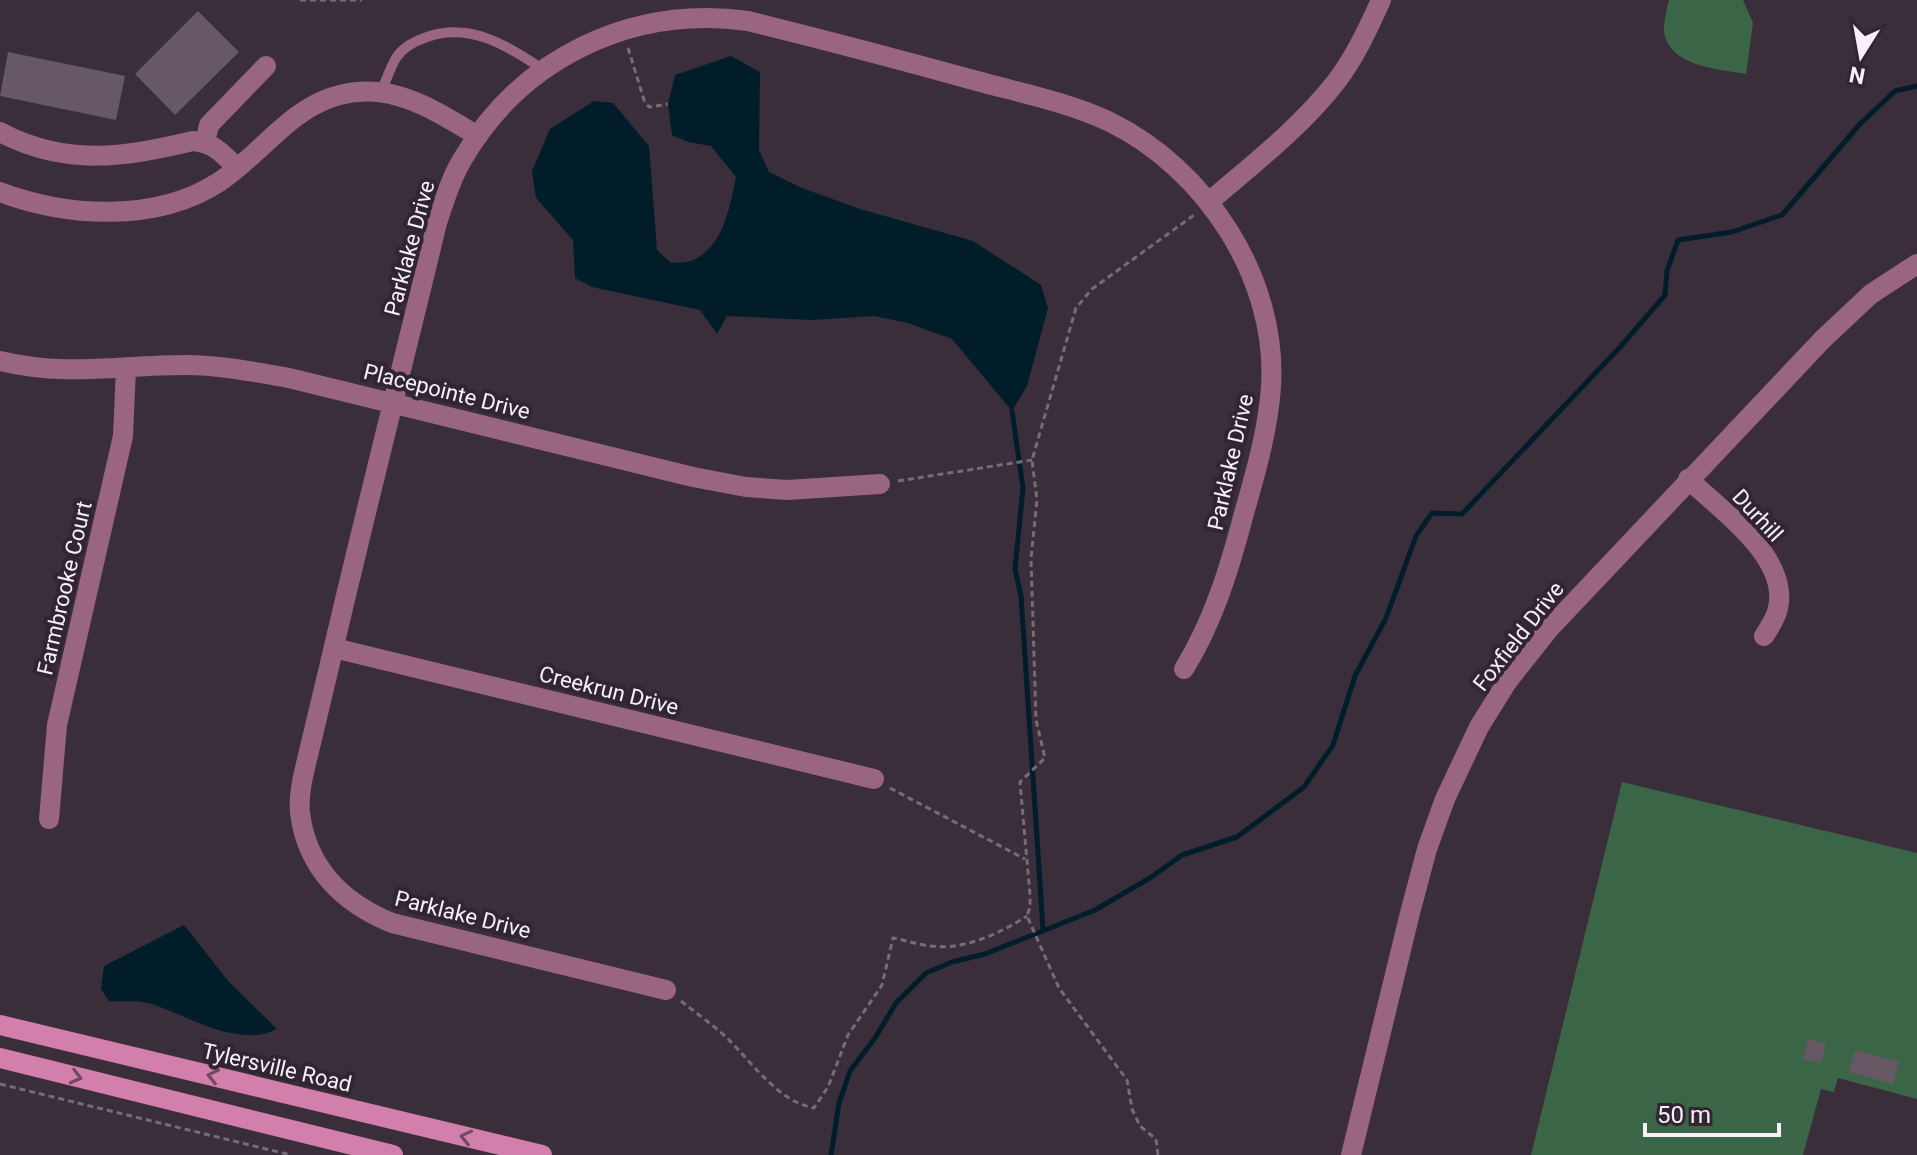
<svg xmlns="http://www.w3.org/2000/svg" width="1917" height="1155" viewBox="0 0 1917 1155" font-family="Roboto,sans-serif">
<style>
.green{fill:#3a6547}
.water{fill:#001d29}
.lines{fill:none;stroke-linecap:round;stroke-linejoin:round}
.stream{stroke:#001d29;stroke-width:5}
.building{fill:#665865}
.path{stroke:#766b76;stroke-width:3;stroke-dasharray:6 4;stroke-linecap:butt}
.service{stroke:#9a6581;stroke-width:10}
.minor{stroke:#9a6581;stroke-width:20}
.secondary{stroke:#d37fac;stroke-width:20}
.oneway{stroke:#724962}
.labels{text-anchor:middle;stroke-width:8;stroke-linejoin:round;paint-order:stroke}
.street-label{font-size:22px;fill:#f8f0f8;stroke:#312531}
</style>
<rect width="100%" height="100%" fill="#3b2e3b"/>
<path class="green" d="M1669 0H1743L1753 23 1746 74C1719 69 1670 67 1664 32 1663 23 1667 9 1669 0Z
M1622 782 1917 853V1099L1838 1078 1834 1092 1821 1089 1803 1155H1531Z"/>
<path class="water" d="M731 56 760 72 759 150 769 172 802 188 860 209 973 241 1041 285 1048 308 1027 386 1012 411 952 339 908 323 874 316 812 320 727 316 717 334 700 310 592 287 575 278 573 240 536 198 532 171 550 129 594 101 613 103 649 146 657 250 671 263C677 262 685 263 691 261 723 249 730 206 736 177L711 146 688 142 672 135 668 104 675 75Z
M184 925 229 982 277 1029C240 1049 188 1016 152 1004 139 1000 123 1002 109 1001L101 989 104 966Z"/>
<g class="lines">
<path class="stream" d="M1012 411 1023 488 1015 569 1021 596 1043 929
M831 1155 839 1103 850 1071 875 1038 896 1003 926 973 952 962 985 954 1095 910 1150 878 1182 855 1237 837 1304 787 1333 745 1355 676 1386 618 1416 536 1432 513 1462 514 1621 346 1665 295 1667 271 1678 240 1732 232 1782 215 1860 124 1895 91 1917 86"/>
</g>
<path class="building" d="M198 11 239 52 175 115 135 74Z
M8 52 125 76 116 120 0 96Z
M1808 1039 1826 1043 1821 1063 1803 1059Z
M1855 1050 1899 1062 1893 1084 1849 1072Z"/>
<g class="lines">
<path class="path" d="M300 0H362
M628 48 644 100 649 107 668 104
M898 481 1032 460
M890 788 1025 859
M681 1001C696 1013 712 1024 726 1037 752 1062 777 1101 814 1108L828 1087 848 1035 882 985 893 938C906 940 918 945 931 946 962 951 1001 933 1027 916
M0 1084 291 1155
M1158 1155 1156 1139 1140 1126 1132 1109 1127 1080 1059 988 1027 916 1030 907V895L1020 782 1045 758 1036 720 1031 558 1037 500 1032 460 1076 308 1092 289 1194 215"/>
<path class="service" d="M381 92C386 81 390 68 396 58 403 47 415 41 427 37 469 22 507 45 542 69"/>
<path class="minor" d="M0 132C66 167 125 157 193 141 214 143 222 153 236 167
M205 142 209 125 266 66
M0 192C67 217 156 223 219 182 273 146 302 86 378 92 415 96 447 118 478 136
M1209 202C1253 164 1300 128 1336 82 1355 57 1368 29 1381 0
M0 361C66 377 119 365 185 365 220 365 255 372 289 378L693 477 746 487 787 490 880 484
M1688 479C1720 509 1784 554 1779 602 1778 615 1771 625 1764 636
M334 648 874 779
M49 819 57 725 123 436 126 368
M666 990 392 923C343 903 307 868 300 813 298 791 305 769 310 747 317 718 324 688 331 659 365 513 402 368 437 223 444 202 450 180 462 160 521 58 631 5 748 21 825 40 901 60 977 81 1021 93 1068 102 1110 122 1206 169 1278 279 1271 387 1268 431 1255 475 1243 517 1229 570 1213 622 1184 669
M1351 1155 1410 913 1427 849 1445 799 1479 727 1507 682 1548 630 1823 339 1871 294 1917 264"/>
<path class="secondary" d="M0 1025 542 1155
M0 1058 393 1155"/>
</g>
<defs><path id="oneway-chevron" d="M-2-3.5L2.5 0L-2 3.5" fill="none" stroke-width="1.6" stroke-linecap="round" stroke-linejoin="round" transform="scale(2)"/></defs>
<g class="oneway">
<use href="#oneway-chevron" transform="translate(213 1076) rotate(-167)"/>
<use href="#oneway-chevron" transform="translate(76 1077) rotate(14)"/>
<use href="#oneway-chevron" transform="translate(466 1137) rotate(-167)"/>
</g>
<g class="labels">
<g class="street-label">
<text transform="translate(409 248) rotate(-75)" y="8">Parklake Drive</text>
<text transform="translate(447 391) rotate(14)" y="8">Placepointe Drive</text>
<text transform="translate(1230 462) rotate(-77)" y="8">Parklake Drive</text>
<text transform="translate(1758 515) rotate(47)" y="8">Durhill</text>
<text transform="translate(64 588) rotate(-77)" y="8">Farmbrooke Court</text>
<text transform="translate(1518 636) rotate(-52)" y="8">Foxfield Drive</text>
<text transform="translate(609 690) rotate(14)" y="8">Creekrun Drive</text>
<text transform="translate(463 914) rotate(14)" y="8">Parklake Drive</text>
<text transform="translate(277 1067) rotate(13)" y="8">Tylersville Road</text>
</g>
</g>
<g transform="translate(1861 56) rotate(191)" stroke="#312531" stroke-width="6" paint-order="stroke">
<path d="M0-6L14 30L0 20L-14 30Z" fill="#f8f0f8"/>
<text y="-12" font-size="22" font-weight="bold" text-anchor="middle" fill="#f8f0f8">N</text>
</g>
<path d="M1645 1123v12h134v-12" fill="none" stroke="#f8f0f8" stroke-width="4"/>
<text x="1657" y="1123" font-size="24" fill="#f8f0f8" stroke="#312531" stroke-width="6" paint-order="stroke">50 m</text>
</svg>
